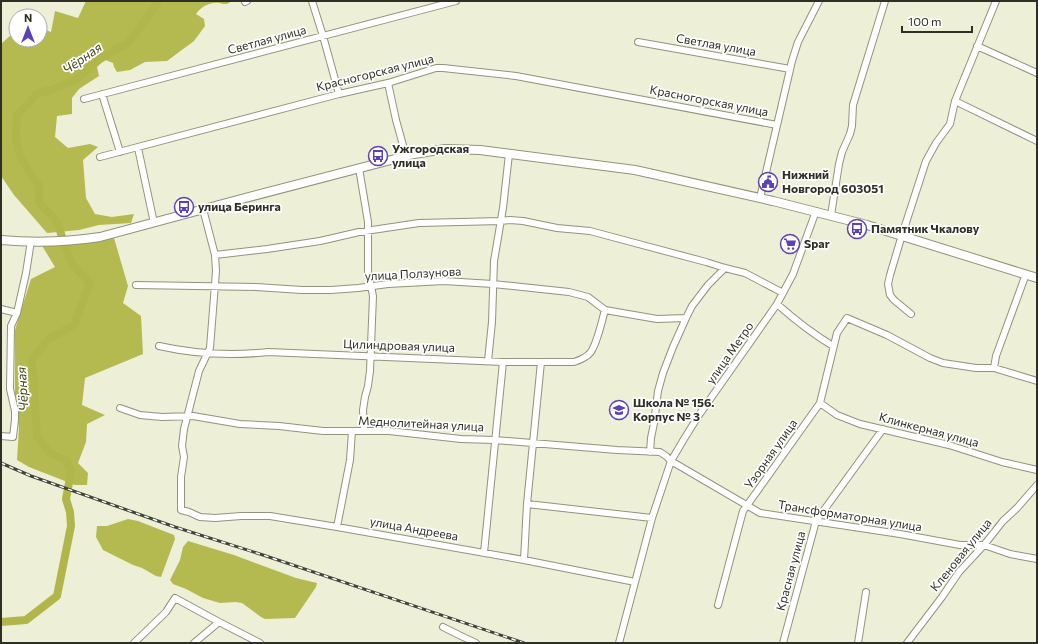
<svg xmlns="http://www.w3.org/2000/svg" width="1038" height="644" viewBox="0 0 1038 644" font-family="Commissioner,sans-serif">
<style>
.forest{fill:#b5ba50}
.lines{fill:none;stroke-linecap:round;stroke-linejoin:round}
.river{stroke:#b1b64b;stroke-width:8}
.minor-casing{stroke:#91937c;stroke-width:8}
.major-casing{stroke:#91937c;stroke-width:10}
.minor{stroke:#fff;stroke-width:6}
.major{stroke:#fff;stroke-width:8}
.rail-casing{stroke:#434439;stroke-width:3}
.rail{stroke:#fff;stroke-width:1.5;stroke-dasharray:4.5;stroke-linecap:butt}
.labels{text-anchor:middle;stroke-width:3.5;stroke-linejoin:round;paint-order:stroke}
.street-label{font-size:12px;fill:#2e2f25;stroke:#fff}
.poi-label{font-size:12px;font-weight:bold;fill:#2e2f25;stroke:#fff;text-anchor:start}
.water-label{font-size:13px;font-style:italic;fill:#434519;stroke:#fff}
</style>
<rect width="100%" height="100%" fill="#edefd7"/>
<path class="forest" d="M86 1H232L227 4H223C213 0 201 6 196 14L204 19 205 26 194 41 167 61 145 62 130 70 117 72 114 67 113 63 103 59 97 67 99 76 79 89 72 98V114L57 116 55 137 68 148 90 144 98 147 83 160 86 198 95 214 112 217 134 214 131 223 99 225 79 230 47 233 14 195 1 176V44L13 33 16 35V40H40V28L51 32 55 11 78 18Z
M114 238 128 286 123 303 141 316 143 354 85 378 82 405 105 415 87 424 86 442 78 463 88 473 87 485H75L29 467 17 460 19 428 15 395V330L31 279 55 267 41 244 92 242Z
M128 519 138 521 174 535 175 539 161 577 156 576 142 568 133 565 103 550 96 537 97 526H107Z
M188 541 234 555 296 578 317 583 316 587 295 618 265 619 261 617 242 603 236 602 220 603 203 598 186 589 173 584 170 580 180 560 183 547Z"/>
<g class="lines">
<path class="river" d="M1 622 26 620 57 596 71 526 70 512 66 499 71 472 67 461 50 453 37 436 32 359 49 339 74 325 90 283 71 263 57 222 39 202V186L21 159 16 139 17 115 38 93 51 90 74 81 100 59 129 42 151 13 158 1"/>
<g class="minor-casing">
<path id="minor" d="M312 1 323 36 339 94
M245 2 247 1
M638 42 790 69
M977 46 1037 73
M388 83 396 120 406 156
M102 94 120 152
M84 99 456 1
M955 101 1037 141
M138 148 154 223
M100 157 339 94 388 83 436 68H443L516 76 777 125
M359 168 368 222V272L373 296 370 371 368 386 365 397 363 410 364 431
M760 198 792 61 798 42 819 1
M203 209 215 255 216 271 210 348 199 371 184 429 182 446 184 457 181 477V510L189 512 200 517 215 518 241 516H270L337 527 524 560 635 582
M831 215 839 164 842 152 850 134 852 126 853 105 885 1
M215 255 267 249 320 241 359 232 419 223 501 221 510 220 523 221 557 228 590 231 706 262 725 268 745 273 783 293
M136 285 256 287 302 290H331L358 288 388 284 444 281 493 284 569 292 588 297 605 310 657 319 686 318
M777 304C795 320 813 334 833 346
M1 309 17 313
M911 314 894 300 890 295 888 284 890 275 902 235 926 161 936 143 950 124 955 101 996 1
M159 346C195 354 232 356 268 352L503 362H574C580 360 586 358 590 353 597 345 602 320 605 310
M488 361 492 322 494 261 503 208 509 154
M994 368 996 356 1026 274
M820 403 837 415 860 424 949 445 1002 462 1037 470
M120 408 140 415 162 417 193 416 240 424 279 426 323 431H389L461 439 495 440 617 450 660 452 666 456 671 461 760 513 900 534 960 545H984L1010 554 1037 559
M1 436 13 437 15 420V411L10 389 11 326 17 313 26 273 31 241
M650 452 651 438 654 423 658 391 663 373 673 347 686 318 692 306 708 285 725 268
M527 504 652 518
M337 527 350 460 352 431
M484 553 503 362
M524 560 527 504 541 362
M718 605 743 511 820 403 837 333 847 318 887 335 930 358 943 363 976 368H994L1037 381
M443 627 459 635 476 643
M134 643 166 612 175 598 219 622 260 643
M194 643 219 622
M619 643 652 518 671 461 684 439 699 415 777 304 793 274 816 211
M783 643 816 521 883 429
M858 643 866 592
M907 643 942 597 959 572 984 545 1003 521 1017 508 1037 485"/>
</g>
<g class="major-casing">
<path id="major" d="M1 240C34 243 67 242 100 237L230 202 414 154 445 149 480 150 635 170 773 201 867 225 1037 278"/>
</g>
<use href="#minor" class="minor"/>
<use href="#major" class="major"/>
<g class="rail-casing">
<path id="rail" d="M1 463 31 476 175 527 263 555 524 643"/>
</g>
<use href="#rail" class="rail"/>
</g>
<defs>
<g id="bus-ring" transform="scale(1)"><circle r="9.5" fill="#fff" stroke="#5843bb" stroke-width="1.5"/><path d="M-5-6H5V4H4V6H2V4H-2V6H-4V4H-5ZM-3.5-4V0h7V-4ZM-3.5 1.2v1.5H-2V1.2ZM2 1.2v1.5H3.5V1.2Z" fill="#5843bb"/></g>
<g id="civic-ring" transform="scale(1)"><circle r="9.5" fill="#fff" stroke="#5843bb" stroke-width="1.5"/><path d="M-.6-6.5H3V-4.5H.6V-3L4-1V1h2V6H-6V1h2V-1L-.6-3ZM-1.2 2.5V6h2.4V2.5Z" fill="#5843bb"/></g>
<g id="supermarket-ring" transform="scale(1)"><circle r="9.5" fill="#fff" stroke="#5843bb" stroke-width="1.5"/><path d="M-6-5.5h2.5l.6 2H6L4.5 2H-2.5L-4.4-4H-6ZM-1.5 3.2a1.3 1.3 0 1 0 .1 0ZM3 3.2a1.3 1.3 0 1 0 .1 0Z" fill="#5843bb"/></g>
<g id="school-ring" transform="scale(1)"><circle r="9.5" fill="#fff" stroke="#5843bb" stroke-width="1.5"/><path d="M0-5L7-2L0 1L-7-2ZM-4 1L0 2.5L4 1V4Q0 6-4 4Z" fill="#5843bb"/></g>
</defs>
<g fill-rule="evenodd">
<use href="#bus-ring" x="378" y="156"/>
<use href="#civic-ring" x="768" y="182"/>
<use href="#bus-ring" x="184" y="207"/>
<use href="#bus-ring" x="857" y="229"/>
<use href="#supermarket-ring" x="790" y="244"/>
<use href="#school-ring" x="619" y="410"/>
</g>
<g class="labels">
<g class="street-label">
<text transform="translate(267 40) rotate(-15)" y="4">Светлая улица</text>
<text transform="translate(716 45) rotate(10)" y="4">Светлая улица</text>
<text transform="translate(375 73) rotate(-14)" y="4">Красногорская улица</text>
<text transform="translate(709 101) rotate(11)" y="4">Красногорская улица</text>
<text transform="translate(413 274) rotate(-3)" y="4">улица Ползунова</text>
<text transform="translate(399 346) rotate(2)" y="4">Цилиндровая улица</text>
<text transform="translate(730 353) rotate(-55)" y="4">улица Метро</text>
<text transform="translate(421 424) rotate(3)" y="4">Меднолитейная улица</text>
<text transform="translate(929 430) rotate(15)" y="4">Клинкерная улица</text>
<text transform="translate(771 454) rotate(-55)" y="4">Узорная улица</text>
<text transform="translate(850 516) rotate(9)" y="4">Трансформаторная улица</text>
<text transform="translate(414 529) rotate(10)" y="4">улица Андреева</text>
<text transform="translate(961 555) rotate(-51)" y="4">Кленовая улица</text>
<text transform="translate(791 571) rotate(-75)" y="4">Красная улица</text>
</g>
<g class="poi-label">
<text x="392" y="153">Ужгородская<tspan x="392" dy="14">улица</tspan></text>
<text x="782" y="179">Нижний<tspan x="782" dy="14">Новгород 603051</tspan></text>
<text x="198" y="211">улица Беринга</text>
<text x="871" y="233">Памятник Чкалову</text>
<text x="804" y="248">Spar</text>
<text x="633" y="407">Школа № 156.<tspan x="633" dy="14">Корпус № 3</tspan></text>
</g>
<g class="water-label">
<text transform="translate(82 58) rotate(-35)" y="5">Чёрная</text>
<text transform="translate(22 389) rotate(-93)" y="5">Чёрная</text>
</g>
</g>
<rect width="1038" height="644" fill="none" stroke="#2e2f25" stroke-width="4"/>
<g transform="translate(28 28)"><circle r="19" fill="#ffffff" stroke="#abaca8"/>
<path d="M0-3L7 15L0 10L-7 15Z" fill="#5843bb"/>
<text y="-6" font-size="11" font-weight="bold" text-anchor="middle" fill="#2e2f25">N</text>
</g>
<path d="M902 26v6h70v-6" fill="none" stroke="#2e2f25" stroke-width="2"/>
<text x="908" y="26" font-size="12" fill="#2e2f25" stroke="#ffffff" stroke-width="3" paint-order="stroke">100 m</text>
</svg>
